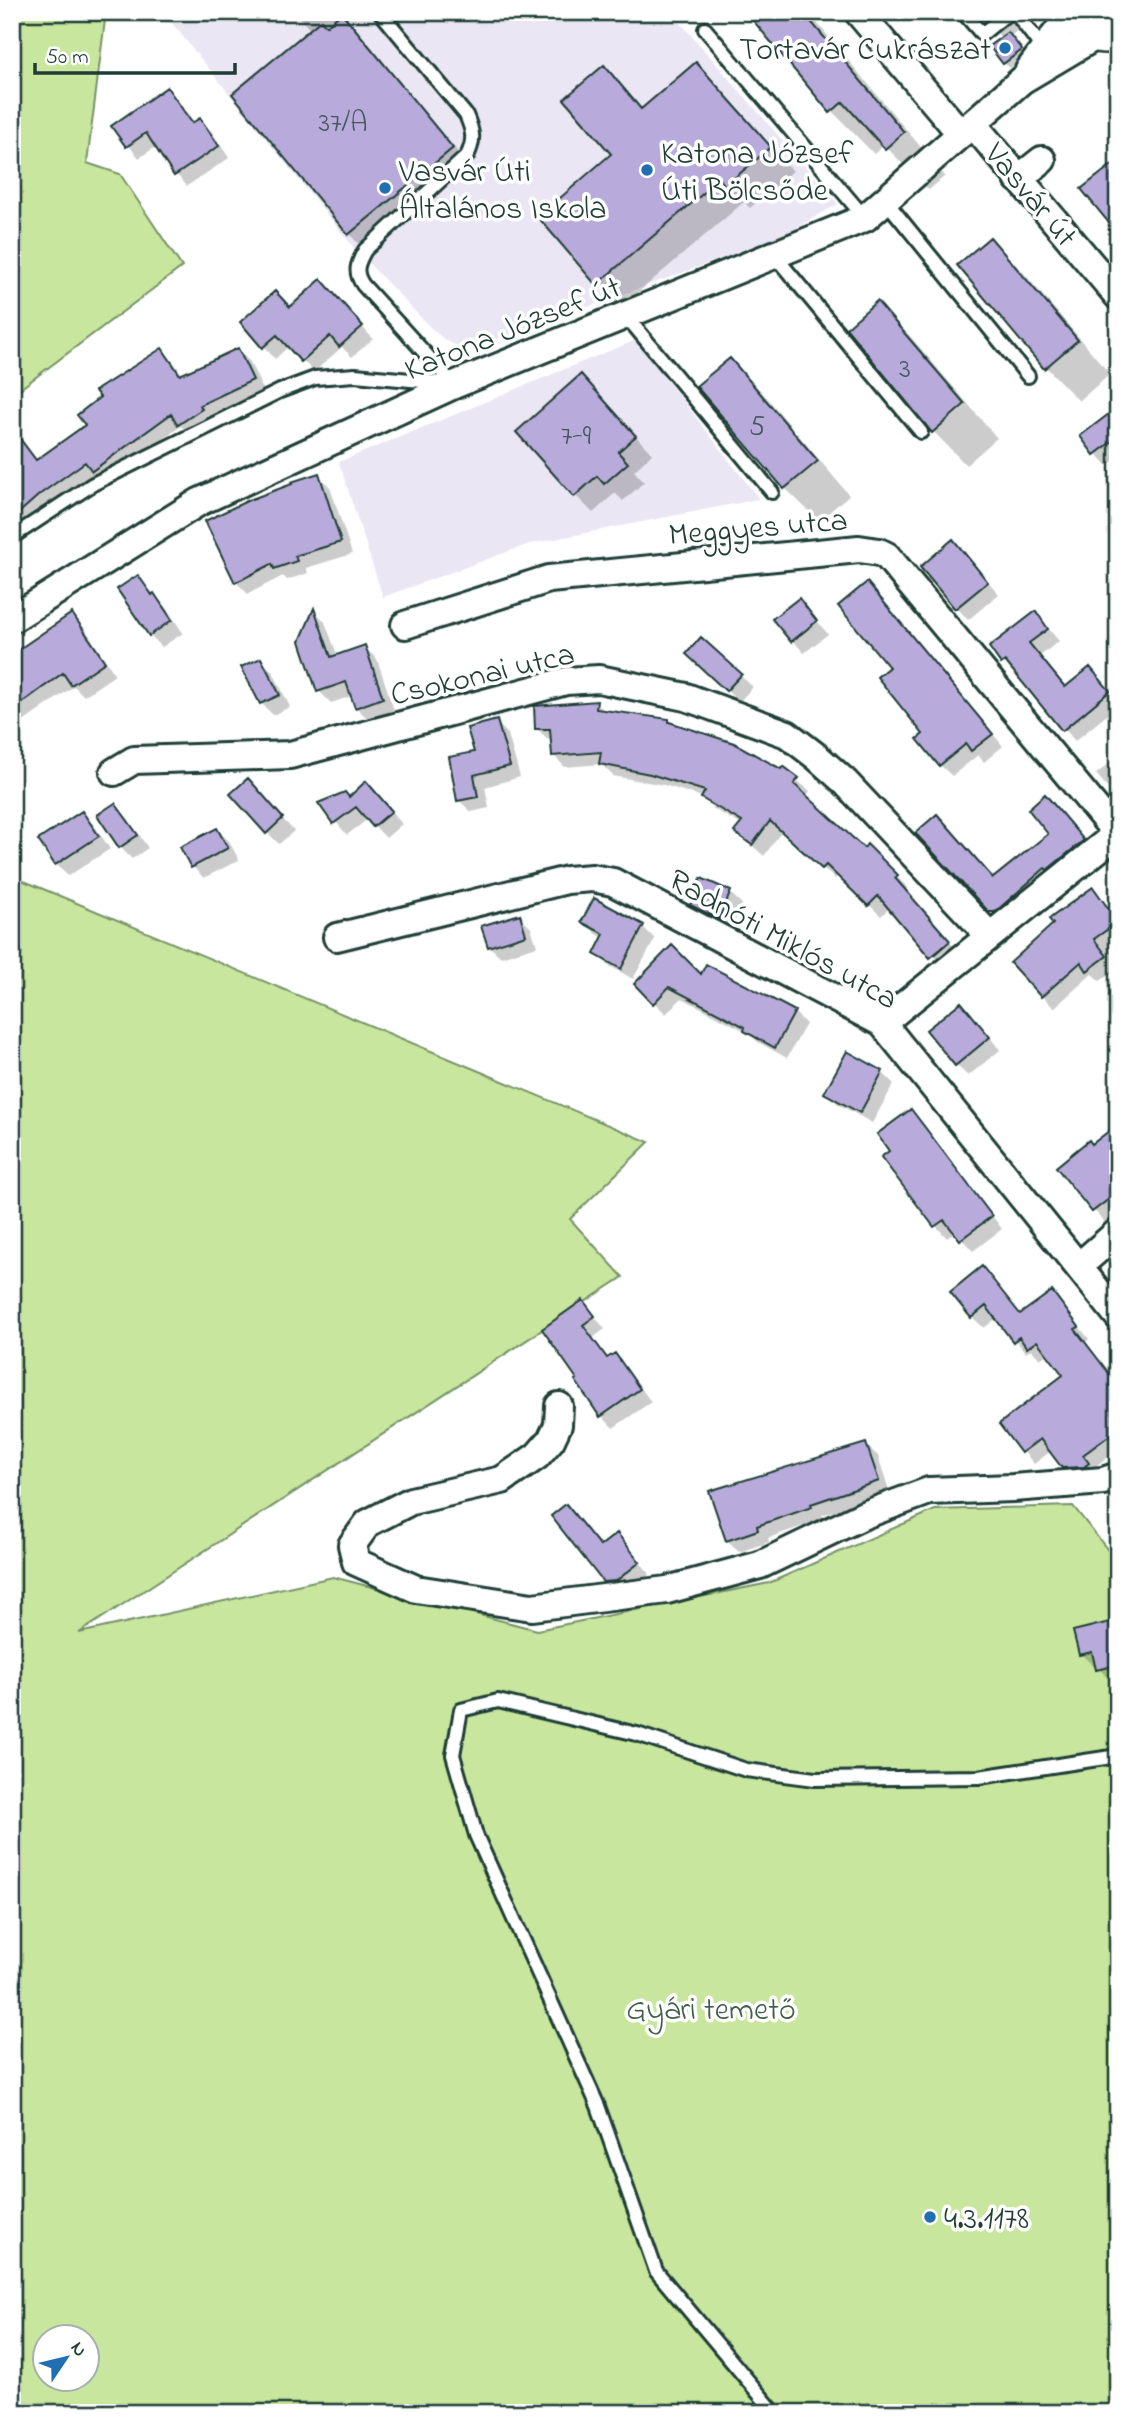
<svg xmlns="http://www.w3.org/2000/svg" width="1130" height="2425" viewBox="0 0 1130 2425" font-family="'Indie Flower',sans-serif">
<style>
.built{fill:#eae6f4}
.green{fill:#c9e69e;stroke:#749269;stroke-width:2;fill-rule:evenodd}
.shadow{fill:#0003}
.building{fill:#b8abdb;stroke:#1f3d34;stroke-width:2}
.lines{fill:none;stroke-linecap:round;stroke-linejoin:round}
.service-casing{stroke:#1f3d34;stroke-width:18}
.minor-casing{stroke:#1f3d34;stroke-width:32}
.tertiary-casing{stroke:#1f3d34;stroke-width:37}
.service{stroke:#fff;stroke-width:12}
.minor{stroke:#fff;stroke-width:26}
.tertiary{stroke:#fff;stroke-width:32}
.poi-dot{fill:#1f6fb2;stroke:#fff;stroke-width:2.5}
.labels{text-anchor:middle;stroke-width:7;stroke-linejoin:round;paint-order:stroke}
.number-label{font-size:28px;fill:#45585e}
.poi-label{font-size:32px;fill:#1f3d34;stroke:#fff;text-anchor:start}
.street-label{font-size:32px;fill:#1f3d34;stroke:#fff}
.park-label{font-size:32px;fill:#415f49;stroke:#fff}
</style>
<rect width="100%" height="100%" fill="#fff"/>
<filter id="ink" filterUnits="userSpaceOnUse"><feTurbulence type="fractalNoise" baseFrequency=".0143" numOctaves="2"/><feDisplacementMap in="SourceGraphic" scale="14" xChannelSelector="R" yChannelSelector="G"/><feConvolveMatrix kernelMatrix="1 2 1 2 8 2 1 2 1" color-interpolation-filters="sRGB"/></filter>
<g filter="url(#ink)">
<path class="built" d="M163 12H671L838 204 778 238 513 334 463 349 445 340 428 325 355 249Z
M636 340 759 499 529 544 383 597 339 462Z"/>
<path class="green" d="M12 12H106L87 163 120 174 182 267 12 395Z
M12 876 649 1142 570 1219 623 1277 79 1633 333 1577 537 1630 769 1583 935 1510 1073 1506 1118 1563V2413H12ZM46 2338H88V2380H46Z"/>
<path class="shadow" d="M295 12H351L346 16 470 167 367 252 349 234 234 94 311 31Z
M748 12H808L945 176 929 190 884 145 874 154 832 111Z
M976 12H1037L1010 37 1026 56 1010 68 1004 63 1002 38Z
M696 64 793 171 750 208 744 202 621 307 598 284 541 217 614 154 604 67 643 110Z
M167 89 179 101 195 124 200 120 212 132 229 158 187 186 176 174 157 146 139 158 114 127Z
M990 239 1023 272 1110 374 1079 401 1046 367Z
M333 293 373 339 352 357 342 347 314 372 289 346 275 359 242 322 291 309Z
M877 303 910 336 997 438 966 465 933 431Z
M162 350 174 362 183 376 238 350 250 362 264 392 210 418 213 422 191 436 181 426 105 482 97 473 12 534V443L18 438 38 461 87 426Z
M730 360 763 393 849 495 819 521 785 488 699 386Z
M598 394 652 454 634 471 644 482 623 501 615 493 593 513 575 495Z
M1118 409V463L1115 460 1107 465 1096 453Z
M318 475 330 487 352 554 306 568 308 573 287 580 283 576 248 594 236 582Z
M953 542 999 594 968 620 922 567Z
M138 577 166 607 183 633 162 647 150 635Z
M878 596 1003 746 984 762 978 755 952 776 940 765 892 667Z
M799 600 828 634 804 653 774 619Z
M315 611 325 622 338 657 365 648 377 659 394 710 368 719 356 707 352 696 331 703 319 691Z
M1036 614 1059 641 1040 656 1066 688 1101 681 1118 701V706L1075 741 1017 673 1015 675 991 647Z
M72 616 84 627 115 675 84 696 74 686 12 730V645L14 643 21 650Z
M701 639 753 687 739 702 700 666Z
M261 660 273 672 290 707 273 715 261 703Z
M596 703 606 712 668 720 673 725 781 772 783 769 810 791 806 797 864 850 867 847 908 888 906 890 960 954 944 968 890 907 881 916 838 875 835 879 782 831 764 856 737 832 742 825 715 810 702 797 664 785 613 776 601 764 565 767 553 755V740H549L537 729Z
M496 722 508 734 520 777 485 787 489 808 471 812 459 800 476 753Z
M12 732 23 748 12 756Z
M1118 757V800L1096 774Z
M259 793 294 831 279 844 267 832Z
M378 795 402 824 386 838 368 819 347 835 321 804Z
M115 805 127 817 148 848 132 859 120 847Z
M1057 809 1094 853 1003 923 990 911 994 879 1051 834Z
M82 813 94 825 110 849 68 876 56 864Z
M217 830 229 841 239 860 204 878 193 867Z
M1093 889 1118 920V968L1100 981 1092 974 1054 1008 1042 996Z
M730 893 742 904 731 930 704 916 692 904Z
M519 916 531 928 537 946 501 957 489 946Z
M583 921 643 927 655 939 633 979 608 965 596 954 604 938 595 933Z
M702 977 794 1012 806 1024 787 1058 758 1042 749 1033 682 998 666 1014 636 984Z
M973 1016 1000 1050 968 1076 956 1065Z
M882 1072 894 1084 872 1123 838 1104 826 1092Z
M911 1111 923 1123 1002 1229 973 1251 955 1232 947 1238 936 1226 892 1151Z
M1118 1127V1213L1105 1223 1058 1168Z
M982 1269 1021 1316 1052 1293 1089 1339 1086 1342 1118 1384V1449L1093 1468 1099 1476 1076 1480 1051 1451 1034 1464 1001 1424 1065 1375 1048 1353 1040 1359 1031 1349 1026 1353 997 1318 984 1328 972 1317Z
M583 1302 605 1329 593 1338 609 1359 615 1355 626 1367 651 1402 613 1428 602 1416 577 1380Z
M866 1445 878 1456 890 1493 822 1515 823 1519 768 1538 769 1542 739 1552 727 1540Z
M566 1506 602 1547 617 1535 650 1574 628 1592 617 1593 605 1581Z
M1118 1621V1711L1109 1680 1097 1666 1094 1667 1081 1654Z"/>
<path class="building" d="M746 12H803L904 132 885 149 843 102 830 113Z
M342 13 453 148 348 235 232 94 321 20 326 26Z
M1008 32 1022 50 1003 64 989 46Z
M696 62 771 147 725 186 720 179 596 285 538 217 611 154 564 99 604 65 641 109Z
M167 87 192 123 200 118 219 146 174 176 146 133 126 147 111 126Z
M1118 160V234L1081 189Z
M990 237 1078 340 1044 369 957 265Z
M321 279 363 326 339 347 330 336 301 362 277 335 262 348 240 322 275 291 290 307Z
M877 301 965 404 932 433 846 328Z
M162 348 180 375 238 348 253 380 200 405 202 409 178 425 171 414 92 471 85 462 39 495 12 519V428L36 460 85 425 77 415 100 397 95 391Z
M730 358 818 461 784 489 696 386Z
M581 374 636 436 618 452 628 463 604 484 597 476 574 497 516 432Z
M1118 407V437L1094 455 1080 436Z
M319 473 341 542 295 556 297 561 274 569 272 564 235 583 205 521 249 500 292 484 291 482Z
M953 539 988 582 955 609 920 567Z
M138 575 152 595 154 593 172 620 149 636 117 589Z
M867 582 993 734 971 751 966 744 939 766 917 739 923 734 877 677 889 667 838 606Z
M799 598 817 621 791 642 772 619Z
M314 608 331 657 365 645 383 698 355 708 346 682 317 692 300 641Z
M1036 611 1048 629 1029 643 1065 687 1090 667 1110 691 1062 731 1005 661 1001 664 989 647Z
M72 613 105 662 71 685 63 673 12 710V654Z
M701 637 742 674 726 691 686 654Z
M261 658 280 695 260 704 241 667Z
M597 701 596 709 669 719V722L734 743 781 769 783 766 799 778 794 784 864 848 867 844 898 875 895 878 950 941 930 958 878 896 868 906 826 865 822 869 770 821 752 845 734 832 742 822 701 798 705 791 650 774 599 764 601 752 552 756 550 729H535L534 706Z
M497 720 510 766 474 775 478 797 457 801 449 757 474 752 467 728Z
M248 778 283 818 266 834 230 794Z
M366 781 392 811 373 827 356 807 333 824 318 803 345 792 349 797Z
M1045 794 1084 840 1047 870 1045 868 995 912H989L915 833 937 814 993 878 1048 834 1028 809Z
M115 803 138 835 119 848 97 815Z
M82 811 99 836 55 865 38 840Z
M217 828 228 848 191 868 180 847Z
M701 878 731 891 719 919 690 905Z
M1093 887 1118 922 1094 939 1107 956 1087 971 1081 962 1041 997 1010 963 1053 924 1049 919Z
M594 898 644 925 621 969 594 954 604 934 581 922Z
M520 914 526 935 488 947 481 926Z
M672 945 701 974 706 964 795 1011 775 1048 744 1031 745 1027 669 987 653 1004 634 984Z
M961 1002 990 1037 955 1066 926 1030Z
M847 1051 883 1071 860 1113 824 1093Z
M911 1109 992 1216 960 1240 944 1220 934 1227 881 1157 889 1151 877 1134Z
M1118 1124V1192L1092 1212 1056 1167 1089 1140 1092 1144Z
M982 1266 1020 1314 1052 1291 1079 1327 1075 1329 1118 1385V1429L1083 1455 1089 1463 1084 1467 1062 1468 1040 1439 1021 1453 999 1424 1063 1375 1037 1341 1027 1348 1019 1337 1013 1342 986 1306 971 1318 950 1292Z
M583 1300 595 1316 583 1325 607 1358 615 1353 640 1389 600 1417 575 1380 577 1379 542 1329Z
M866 1443 879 1481 811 1504 812 1507 757 1526 758 1530 726 1541 709 1491Z
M566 1504 600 1546 617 1533 640 1562 616 1581 603 1582 551 1516Z
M1118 1620V1665L1096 1670 1092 1652 1079 1655 1073 1631Z"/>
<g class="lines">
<g class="service-casing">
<path id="service" d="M380 12 466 115C473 131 475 140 467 156L365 250C357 264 354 272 363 285L454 385
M963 12 982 34 1009 12
M1015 12 1037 41
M705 29 865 218
M885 200 1028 376
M775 256 921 432
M626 316 772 492
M12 537 93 484 280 391 315 378 355 375 444 383
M775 2413 656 2271 598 2106 476 1835 453 1755 461 1710 498 1701 637 1734 746 1770 815 1779 979 1777 1118 1756"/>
</g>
<g class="minor-casing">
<path id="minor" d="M858 12 961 134
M1029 70 1072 12
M973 124 1118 296
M1018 179 1042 160
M12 619 199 502 454 385 865 218 1022 80 1096 36
M405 625 549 579 859 549 879 552 887 556 1118 835
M114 772 134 760 290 755 566 681 599 679 686 697 787 734 817 757 845 782 989 935
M337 937 567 880 592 878 613 882 882 1023 1118 1316
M882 1023 1118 833
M1079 1266 1118 1232
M559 1406 558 1425 551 1440 537 1456 502 1480 411 1501 368 1523 352 1545 356 1562 416 1589 532 1607 667 1590 760 1565 864 1515 929 1491 1013 1488 1103 1481 1118 1476"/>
</g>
<g class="tertiary-casing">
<path id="tertiary" d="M1077 12C1082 32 1099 41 1118 34"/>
</g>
<use href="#service" class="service"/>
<use href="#minor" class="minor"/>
<use href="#tertiary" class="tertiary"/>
</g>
</g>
<g class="poi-dot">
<circle cx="1005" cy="48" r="7"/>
<circle cx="647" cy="170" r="7"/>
<circle cx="385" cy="188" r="7"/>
<circle cx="930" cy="2217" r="7"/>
</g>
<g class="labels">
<g class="number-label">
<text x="343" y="131">37/A</text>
<text x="905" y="377">3</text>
<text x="757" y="434">5</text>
<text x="576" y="444">7-9</text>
</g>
<g class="poi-label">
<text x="991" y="59" text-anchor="end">Tortavár Cukrászat</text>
<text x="661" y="163">Katona József<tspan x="661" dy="37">Úti Bölcsőde</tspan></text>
<text x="399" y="181">Vasvár Úti<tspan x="399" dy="37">Általános Iskola</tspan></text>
<text x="944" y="2228">4.3.1178</text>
</g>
<g class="street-label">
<text transform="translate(1032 194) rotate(50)" y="11">Vasvár út</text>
<text transform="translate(512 327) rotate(-22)" y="11">Katona József út</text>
<text transform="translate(758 526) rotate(-5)" y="11">Meggyes utca</text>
<text transform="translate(482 673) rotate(-13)" y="11">Csokonai utca</text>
<text transform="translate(784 938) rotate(29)" y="11">Radnóti Miklós utca</text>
</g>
<g class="park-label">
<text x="711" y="2019">Gyári temető</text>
</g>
</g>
<rect width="1130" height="2425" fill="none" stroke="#fff" stroke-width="42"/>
<rect x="21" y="21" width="1088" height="2383" fill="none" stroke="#1f3d34" stroke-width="2.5" filter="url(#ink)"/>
<g transform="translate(66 2358) rotate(55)"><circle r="33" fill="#ffffff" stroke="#a5b1ae" stroke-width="2"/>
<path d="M0-5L12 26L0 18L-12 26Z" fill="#1f6fb2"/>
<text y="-10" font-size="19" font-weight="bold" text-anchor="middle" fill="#1f3d34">N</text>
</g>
<path d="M35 63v10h200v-10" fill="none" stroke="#1f3d34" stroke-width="3.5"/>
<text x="46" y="63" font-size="21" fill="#1f3d34" stroke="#ffffff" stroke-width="5" paint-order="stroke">50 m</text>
</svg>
